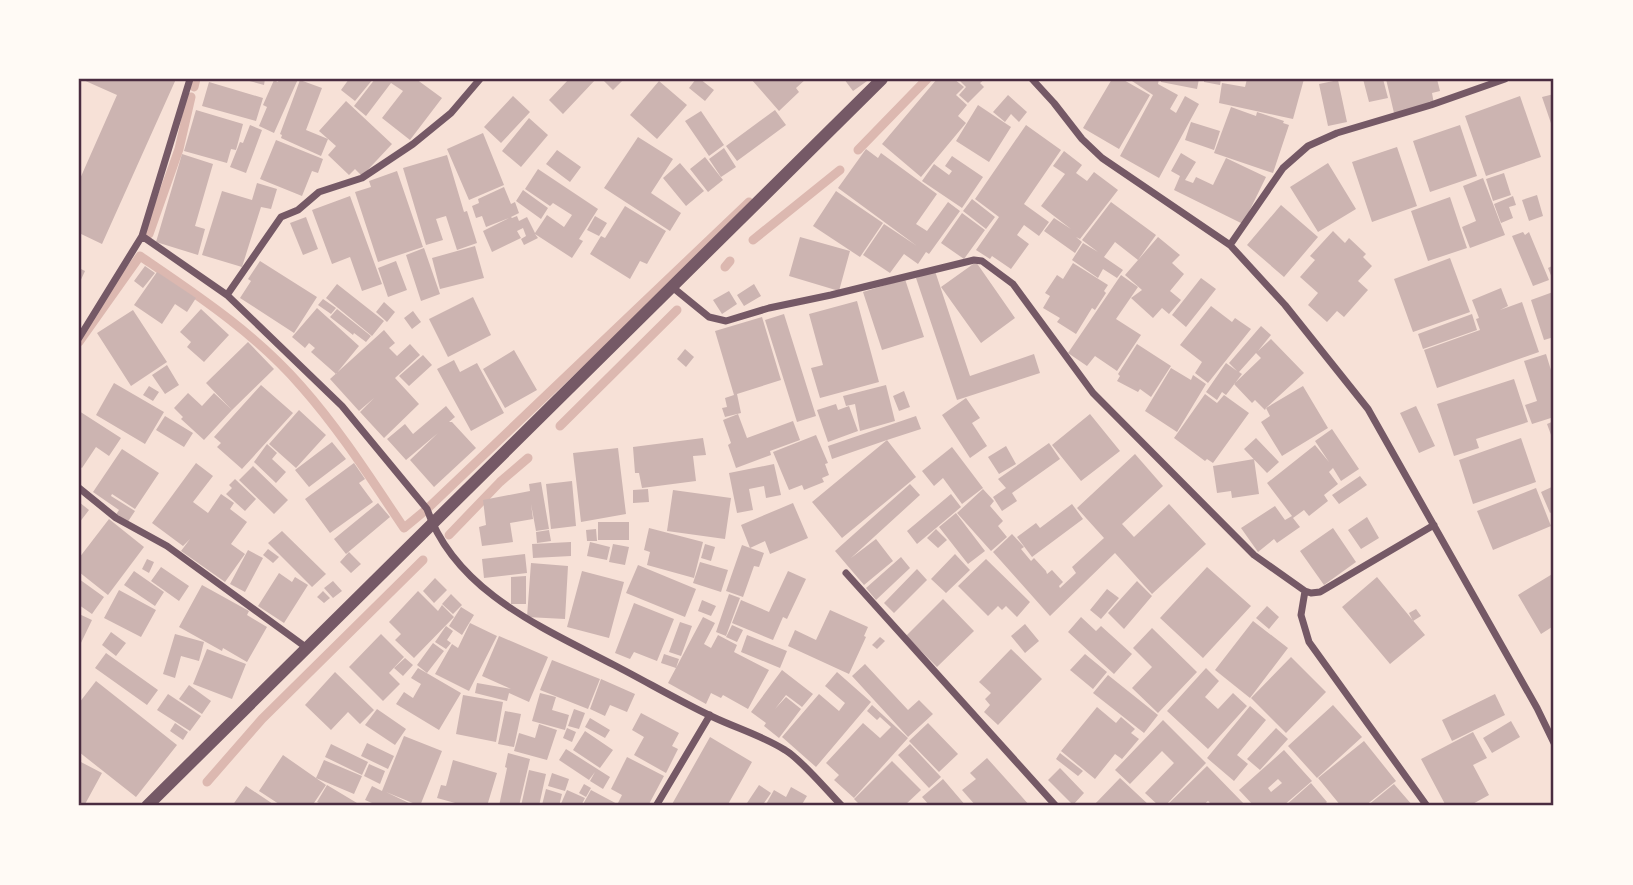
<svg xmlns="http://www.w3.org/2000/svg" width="1633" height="885" viewBox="0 0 1633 885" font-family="'Fira Sans Condensed',sans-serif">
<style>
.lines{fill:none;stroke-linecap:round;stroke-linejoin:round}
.stream{stroke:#dcb8b0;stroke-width:9}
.building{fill:#ccb4b1;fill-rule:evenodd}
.minor{stroke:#755966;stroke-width:7}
.tertiary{stroke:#755966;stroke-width:12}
.neatline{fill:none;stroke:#4a2c40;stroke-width:2.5}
</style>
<rect width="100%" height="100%" fill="#f7e1d7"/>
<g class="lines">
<path class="stream" d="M194 87 196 79
M858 150 927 79
M149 234 179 149 191 97
M753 240 840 170
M725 267 730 261
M79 342 140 256C197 295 255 333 301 386 340 430 371 479 404 528L427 509 749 202
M560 426 677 310
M449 535 500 482 528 458
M207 782 262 719 423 560"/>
</g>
<path class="building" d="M81 79H176L102 244 79 233V181L117 95Z
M242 79H265L264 85Z
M279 79H298L274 133 259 126 267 107 263 105 274 80 278 82Z
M349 79H373L355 101 341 90Z
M375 79H416L442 98 410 140 382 118 403 91 391 83 366 116 354 106Z
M569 79H596L563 114 549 100Z
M602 79H624L613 90Z
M696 79H700L714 90 705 101 689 88Z
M751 79H806L796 88 799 92 779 111Z
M844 79H870L853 91Z
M937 79H954L964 87 956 95 967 105 958 116 966 123 921 177 882 144Z
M958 79H985L980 83 984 87 968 103 959 95 966 87Z
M1112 79H1122L1150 95 1119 149 1083 128Z
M1129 79H1159L1158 84 1178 95 1170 109 1176 113 1185 96 1199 104 1159 178 1120 156 1153 95Z
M1161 79H1199L1197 89 1161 82Z
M1204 79H1221L1220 85 1204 82Z
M1247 79H1304L1293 119 1219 103 1222 83 1245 87Z
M1363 79H1383L1388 98 1369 102Z
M1386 79H1437L1440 91 1432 93 1434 104 1394 113Z
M300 80 322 88 306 130 328 139 321 156 281 138 282 135 280 134Z
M1338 80 1347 122 1328 126 1319 84Z
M659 81 687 105 657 139 630 115Z
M209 82 263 98 256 121 202 106Z
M1554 94V132L1542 97Z
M1008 95 1027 112 1019 122 1011 114 1005 122 993 112Z
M513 96 530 112 501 143 484 127Z
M1520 96 1541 157 1486 176 1465 116Z
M346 101 392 144 362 176 355 169 349 175 328 155 336 146 319 131Z
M978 105 1011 127 989 162 956 141Z
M1231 107 1256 116 1257 112 1284 121 1283 123 1289 125 1273 173 1214 153Z
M196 110 243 124 236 150 231 149 227 163 184 151Z
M775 110 786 125 737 161 726 146Z
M701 111 724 145 709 156 685 121Z
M529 118 548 135 521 167 502 151Z
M1191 122 1220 131 1214 150 1185 140Z
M250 125 262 130 246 173 230 167 240 142 243 143Z
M1026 125 1061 150 1024 204 1049 222 1039 236 1024 225 1017 235 1029 244 1011 269 992 256 990 259 976 250 999 217 975 199Z
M1460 125 1477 176 1430 192 1413 141Z
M483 133 504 185 469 200 447 149Z
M638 137 673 159 651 193 681 213 670 231 604 188Z
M276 140 323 159 318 173 312 171 302 196 260 179Z
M1397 147 1417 206 1372 222 1352 162Z
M724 148 736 167 721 177 709 159Z
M866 149 878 158 881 153 937 194 916 224 927 231 948 202 960 211 929 254 926 252 918 264 904 254 890 273 863 255 884 224 917 246 838 188Z
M557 150 581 167 570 182 546 164Z
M1064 151 1082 165 1076 173 1087 181 1094 172 1118 190 1080 239 1076 237 1082 242 1075 253 1044 231 1054 218 1071 229 1041 206 1065 174 1053 166Z
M1181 153 1196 162 1185 180 1193 183 1196 177 1213 185 1226 158 1266 177 1243 224 1174 190 1180 176 1171 171Z
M182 154 213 164 195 226 205 229 198 255 156 242Z
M447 155 464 212 467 211 477 243 457 250 446 216 436 219 443 240 426 245 403 168Z
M952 156 983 177 962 208 922 181 934 164 949 175 952 171 945 166Z
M705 157 723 180 708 192 690 169Z
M680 163 704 191 686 206 663 178Z
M1328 163 1356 209 1318 232 1290 187Z
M538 169 598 209 579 239 583 241 572 258 535 234 538 238 524 245 521 239 526 236 523 228 517 231 521 238 492 252 483 231 509 218 486 227 482 216 476 218 472 206 479 203 478 199 504 187 511 204 515 202 519 213 511 217 512 218 517 216 519 221 527 217 535 233 547 215 564 227 572 215 553 203 550 206 525 189Z
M397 171 423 247 378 262 355 192 371 187 369 181Z
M1504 173 1511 195 1493 201 1486 179Z
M1483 178 1505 235 1470 248 1462 227 1476 221 1463 186Z
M257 183 277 189 271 209 261 207 242 267 202 255 222 191 252 200Z
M523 190 548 208 541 219 516 201Z
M836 191 883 223 860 257 813 226Z
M1537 195 1543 216 1529 221 1522 200Z
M350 196 382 284 362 291 350 257 332 264 312 210Z
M1513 196 1516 205 1509 207 1513 218 1501 223 1494 204Z
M1450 197 1467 248 1428 261 1411 211Z
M972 199 995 217 986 229 963 211Z
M1111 202 1156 235 1138 260 1115 242 1104 257 1123 270 1117 278 1103 269 1098 278 1072 260 1083 243 1098 252 1082 240Z
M1281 205 1318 237 1284 277 1247 245Z
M625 206 666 231 647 264 640 261 630 279 590 254 601 236 605 238Z
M962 213 985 230 964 259 941 243Z
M595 216 607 223 599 236 587 230Z
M306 217 318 249 303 255 290 223Z
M1333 231 1345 243 1349 238 1366 254 1363 257 1372 266 1358 281 1368 290 1344 317 1337 311 1327 322 1308 305 1318 293 1300 277 1315 260 1310 256Z
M1523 232 1525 235 1529 232 1549 280 1533 286 1512 236Z
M800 237 850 251 839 291 789 276Z
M1158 237 1180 255 1172 263 1184 274 1170 291 1181 300 1169 314 1162 308 1153 318 1131 298 1142 290 1125 275Z
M475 246 484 278 440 289 432 258Z
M424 248 440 294 421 301 406 255Z
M1450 258 1470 312 1413 332 1394 279Z
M260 261 317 297 294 333 240 298 251 281 248 279Z
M396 261 407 290 388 297 378 268Z
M976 262 1015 318 981 343 941 287Z
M1073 263 1108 285 1104 291 1106 293 1095 310 1092 308 1076 334 1057 322 1060 318 1043 308 1050 296 1045 293 1057 275 1063 279Z
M1554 265V283L1548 268Z
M145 266 155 273 143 288 134 281Z
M79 268 85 271 79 284Z
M935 271 970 376 1034 354 1040 373 957 400 916 278Z
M157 272 196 298 187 312 175 304 162 324 134 305Z
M1121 275 1138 287 1116 319 1141 335 1117 371 1095 356 1087 366 1068 353Z
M1201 278 1216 289 1186 327 1172 315Z
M905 279 924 337 882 350 863 292Z
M337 284 384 321 372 336 326 298Z
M754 284 761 296 744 306 737 295Z
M1501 288 1508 306 1500 310 1522 302 1539 352 1437 388 1424 350 1480 330 1476 319 1479 318 1472 300Z
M729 291 737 304 722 314 713 300Z
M1553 292 1554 337 1544 340 1531 300Z
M473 297 491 335 448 357 429 319Z
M323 299 336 308 331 314 318 305Z
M857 301 879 382 820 398 811 368 823 365 809 314Z
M384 302 395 312 387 322 376 312Z
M1211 306 1232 322 1235 318 1251 329 1208 383 1195 373 1202 362 1180 345Z
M317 308 359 346 336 374 311 352 315 348 309 343 305 348 292 337Z
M201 309 229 335 204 362 187 347 191 342 180 332Z
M337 309 371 336 366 342 354 333 353 335 330 317Z
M133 310 167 362 131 386 97 333Z
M413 311 421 322 412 329 404 318Z
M784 314 816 416 797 422 765 320Z
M1472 314 1477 330 1423 349 1418 334Z
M762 317 781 380 737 394 741 413 725 417 722 408 727 407 725 398 734 395 715 331Z
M1261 326 1271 335 1258 351 1271 339 1304 373 1266 408 1303 386 1328 428 1282 456 1261 422 1270 416 1266 408 1265 410 1255 400 1252 403 1234 384 1261 358 1256 353 1239 372 1242 374 1226 395 1222 392 1217 400 1206 392 1226 363 1237 371 1229 363Z
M384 330 395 343 389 348 397 356 410 344 420 355 395 378 419 404 384 438 360 412 374 398 359 411 330 379Z
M248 342 274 369 232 410 206 383Z
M1137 344 1171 366 1151 397 1140 389 1138 392 1117 381 1120 376 1118 374Z
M685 349 694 357 686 367 677 359Z
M514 350 537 390 505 408 483 369Z
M1546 354 1554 380V417L1532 424 1525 405 1537 401 1524 361Z
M423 355 432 365 409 386 399 376Z
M454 360 460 372 477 363 504 413 471 431 437 369Z
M167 365 179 385 165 394 152 375Z
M1171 368 1191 380 1193 375 1206 384 1177 432 1145 411Z
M1514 379 1528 422 1476 439 1479 448 1454 456 1437 404Z
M114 383 164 412 145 444 96 415Z
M261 385 293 413 242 469 217 447 221 443 214 437Z
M886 385 895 421 860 431 855 404 846 406 843 396Z
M149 386 159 392 153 401 143 395Z
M904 391 910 407 899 411 893 396Z
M188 393 202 406 214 393 232 410 204 440 181 419 183 417 174 408Z
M1205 394 1217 403 1224 395 1249 413 1213 463 1207 459 1205 461 1174 438Z
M966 398 980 418 972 423 987 446 970 458 942 415Z
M836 404 838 410 849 406 858 431 828 442 817 410Z
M446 406 455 417 449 422H452L476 448 434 487 410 460 438 433 406 460 387 439 405 424 413 434Z
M1416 406 1435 446 1419 453 1400 413Z
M299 410 326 435 296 468 269 444Z
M79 411 121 438 109 456 96 447 82 468 79 466Z
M738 414 747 438 793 421 800 440 770 451 771 455 736 468 728 445 731 443 723 420Z
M1090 414 1120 451 1081 481 1052 445Z
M165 416 193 433 184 447 156 430Z
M916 416 921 429 887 440 916 477 842 538 812 502 887 440 832 459 828 446Z
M1554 421V443L1547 424Z
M1332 429 1359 469 1341 481 1333 468 1329 472 1338 484 1324 495 1328 501 1309 516 1304 510 1293 518 1300 527 1277 543 1274 539 1258 552 1241 528 1275 506 1285 520 1292 516 1267 483 1315 445 1329 462 1315 441Z
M816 435 828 463 825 464 829 475 822 478 824 482 804 490 802 485 789 490 773 452Z
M703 438 706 455 693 456 696 481 642 488 639 473H635L633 447Z
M1256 438 1279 462 1267 473 1244 449Z
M1521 438 1536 482 1473 504 1459 460Z
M332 442 346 459 309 487 295 470Z
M1049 443 1060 459 1012 493 1017 501 1002 511 993 497 1006 488 998 479Z
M267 444 277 453 272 459 286 472 276 483 254 462Z
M1006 446 1016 464 999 474 988 457Z
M952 447 983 488 962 504 943 478 934 486 922 471Z
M618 448 626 514 581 522 573 453Z
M122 449 159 473 135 509 112 494 111 496 135 511 127 523 115 516 119 510 93 492Z
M1135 454 1163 486 1122 524 1134 537 1169 504 1206 544 1152 594 1115 553 1050 616 993 552 1012 534 1024 547 1021 549 1031 561 1034 558 1046 571 1047 574 1052 570 1063 582 1059 586 1060 588 1076 573 1072 567 1104 538 1077 508Z
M1254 459 1259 494 1232 498 1231 491 1217 493 1213 466Z
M196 463 213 476 193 502 208 513 221 494 234 503 230 509 247 522 231 544 245 554 225 582 181 551 190 539 183 546 152 523Z
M354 463 365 479 359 483 373 502 330 533 305 499Z
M774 464 781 495 766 498 764 486 749 489 753 510 737 513 729 473Z
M253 466 288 500 274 514 239 480Z
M1360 476 1367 485 1339 504 1332 495Z
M235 479 256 499 245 511 226 494 232 488 229 485Z
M572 481 576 526 551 529 546 484Z
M541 482 549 529 536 531 531 504 533 519 510 523 513 542 482 546 479 527 486 525 483 500 530 491 529 484Z
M910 484 920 495 851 558 876 539 893 561 864 585 835 551Z
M1554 486V511L1550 513 1541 492Z
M1536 488 1551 526 1493 550 1477 511Z
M648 489 649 502 633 503V490Z
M983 489 994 501 990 506 1003 521 998 526 1007 537 991 551 957 513Z
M673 490 731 498 725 539 667 531Z
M951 494 961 507 917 544 907 531Z
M79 502 89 510 79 523Z
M378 503 390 517 346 554 334 539Z
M793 503 808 538 770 554 765 541 750 548 741 525Z
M1072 504 1083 519 1032 557 1017 537 1036 523 1040 528Z
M956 513 985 551 968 564 939 527Z
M1367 517 1379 538 1361 549 1348 530Z
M109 519 144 547 108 595 79 572V558Z
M598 522H629V540H598Z
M649 528 703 542 694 578 647 565 650 552 644 550Z
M1333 528 1356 562 1324 585 1300 551Z
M596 529 597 541H587L586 530Z
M936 529 947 540 938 548 927 538Z
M549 530 551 541 537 543 536 532Z
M282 531 326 574 312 587 268 543Z
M571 542V556L533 558 532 544Z
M590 542 610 547 607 560 587 556Z
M613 544 629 547 625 565 609 562Z
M705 544 715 547 711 561 701 558Z
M742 545 764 553 759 567 754 566 743 597 726 591Z
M268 549 279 557 273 563 263 555Z
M248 550 263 558 245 592 230 584Z
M349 552 361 564 351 573 340 562Z
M525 554 527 573 484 578 482 559Z
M955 554 970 570 946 593 931 579Z
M901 557 910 568 876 600 866 588Z
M147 559 154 562 149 573 142 569Z
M986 559 1030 602 1017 617 1006 606 1002 610 998 606 988 616 958 586Z
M700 562 728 570 721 592 693 583Z
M531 563 568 566 565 619 527 617Z
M638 565 696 589 685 617 626 593Z
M161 567 189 586 179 601 151 581Z
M1207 567 1251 606 1203 658 1160 618Z
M917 569 927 580 894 613 884 603Z
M134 571 164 592 155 606 124 585Z
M582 571 624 582 609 638 567 627Z
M788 571 806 579 787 619 783 617 773 640 732 623 741 600 769 612Z
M279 573 292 582 295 577 308 585 284 623 258 606Z
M1554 573V631L1552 627 1541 634 1518 595Z
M526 576V604H511V577Z
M1377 577 1425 635 1390 664 1342 607Z
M435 578 447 590 434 603 423 591Z
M79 579 104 597 92 614 79 605Z
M333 581 342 591 333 598 324 588Z
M1137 581 1152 596 1124 629 1108 613Z
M202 585 249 611 247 615 267 627 247 662 223 648 222 651 179 627Z
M1107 589 1119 598 1101 619 1090 610Z
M119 590 156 610 141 637 104 618Z
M323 591 330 598 324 603 317 597Z
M418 591 438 611 442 605 454 617 414 658 395 640 401 634 389 622Z
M451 594 462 605 453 614 442 604Z
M729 594 740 598 726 636 716 632Z
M943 599 974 631 937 667 906 636Z
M702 600 716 606 711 616 698 611Z
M634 603 674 619 657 661 634 652 630 659 615 653Z
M1267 606 1279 617 1269 629 1256 618Z
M461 607 474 615 462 635 449 626Z
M1416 609 1421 616 1413 621 1409 613Z
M830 610 868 627 864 636 866 637 849 674 788 646 795 630 816 640Z
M79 614 92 620 79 647Z
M703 617 715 623 704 644 711 648 718 635 737 645 734 652 769 670 748 709 723 695 721 698 711 693 706 704 668 683Z
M1081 617 1096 631 1101 626 1132 654 1114 674 1068 632Z
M1253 621 1288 648 1250 698 1215 670Z
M680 622 692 626 681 656 669 652Z
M470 623 497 636 469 691 435 674 452 644 458 648Z
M1025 624 1039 641 1025 653 1011 636Z
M732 625 743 630 737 642 726 637Z
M446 626 453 631 447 640 451 643 446 649 435 642Z
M1152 628 1197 672 1158 713 1132 688 1152 667 1133 648Z
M111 632 126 643 116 656 102 645Z
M175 634 204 642 199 661 181 656 175 678 163 674Z
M381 634 404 657 389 673 400 684 383 701 349 667Z
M747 635 787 651 780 668 741 652Z
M499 636 548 657 529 702 509 693 507 701 475 693 477 683 511 689 482 676Z
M880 637 885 641 877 649 872 645Z
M433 643 444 651 427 673 417 665Z
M207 649 246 664 232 699 193 684Z
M1011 649 1042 679 998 725 984 712 990 705 985 699 991 693 979 682Z
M106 653 158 690 147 705 95 668Z
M664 654 679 659 676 668 661 663Z
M1085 654 1107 672 1093 689 1070 670Z
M1291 657 1326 692 1286 733 1251 698Z
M405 658 413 665 403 676 394 668Z
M552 660 600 679 588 709 540 690Z
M865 664 908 710 919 700 933 714 908 737 852 676Z
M418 668 461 693 439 730 396 704 404 692 413 698 421 684 411 678Z
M1206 668 1219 681 1205 697 1218 709 1233 693 1247 706 1208 749 1167 711Z
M782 670 813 694 802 707 786 695 775 709 786 697 801 709 779 738 764 726 766 723 751 712Z
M335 672 374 710 360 724 348 712 331 730 305 705Z
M837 672 871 702 816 767 782 737 819 694 839 711 845 703 825 686Z
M1108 675 1158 715 1144 733 1093 693Z
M601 679 635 694 627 712 610 705 605 716 590 709Z
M96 681 177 745 136 797 79 752V703Z
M189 685 211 701 202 714 179 699Z
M540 693 556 697 552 710 569 715 565 730 532 721Z
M168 694 201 716 190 731 157 710Z
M1495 694 1505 715 1452 741 1442 720Z
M463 695 503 702 496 742 456 734Z
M872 705 908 738 854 798 834 780 839 775 826 763 863 723 880 738 891 727 880 717 877 720 867 711Z
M1333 705 1362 737 1317 778 1288 746Z
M1250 706 1266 720 1237 755 1248 764 1234 781 1207 758Z
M1097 707 1116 723 1121 717 1135 729 1131 733 1139 739 1122 759 1115 754 1095 779 1061 751Z
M377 709 406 729 395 745 365 725Z
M574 709 585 713 579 729 568 726Z
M505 711 521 714 514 747 498 744Z
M641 713 679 733 672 746 678 749 666 773 634 755 644 737 632 730Z
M590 718 610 730 605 738 585 727Z
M1163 720 1206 763 1165 806H1159L1145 793 1174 763 1162 751 1130 784 1115 770Z
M1511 721 1520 737 1492 753 1483 738Z
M175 723 188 732 183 740 170 731Z
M928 723 958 754 939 772 909 741Z
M539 724 557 730 547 760 514 751 519 733 535 738Z
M567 728 576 732 572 742 563 738Z
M1276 728 1288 739 1260 770 1247 759Z
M585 731 613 750 600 768 573 750Z
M1473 732 1487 758 1473 765 1489 795 1469 806H1446L1421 759Z
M404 736 442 751 420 806 386 792 415 806H379L365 800 372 786 382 791Z
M710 737 752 762 727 806H671Z
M1364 741 1396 781 1365 806H1341L1318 778Z
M367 743 394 756 388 769 361 756Z
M331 744 368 762 362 775 325 757Z
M910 744 941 777 929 788 898 755Z
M566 749 610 777 603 789 590 781 595 772 589 780 559 760Z
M1284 750 1312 781 1283 806H1254L1239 790ZM1278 779 1282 783 1271 792 1268 788Z
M508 753 530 759 519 806H499L507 768 505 767Z
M1060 753 1083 771 1078 776 1056 759Z
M283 755 326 785 312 806H282L259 791Z
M627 757 664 776 648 806H624L618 803 622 795 611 789Z
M987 758 1030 806H976L962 790 976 779 970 773Z
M324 760 362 776 354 794 316 778Z
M453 760 497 773 487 806H466L437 798 441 785 446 786Z
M79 761 102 773 84 806H79Z
M892 761 921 790 904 806H861L854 799Z
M369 764 385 771 380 784 364 776Z
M1207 766 1246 806H1213L1208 801 1202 806H1166Z
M1060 768 1084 793 1073 805 1048 780Z
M529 770 546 774 539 806H521Z
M552 773 569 779 565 791 548 786Z
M1120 778 1150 806H1093Z
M943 779 966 806H930L922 797Z
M1311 783 1327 802 1323 806H1285Z
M584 784 591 788 586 797 579 793Z
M1394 784 1413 806H1367Z
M327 785 362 806H325L317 802Z
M759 785 771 793 762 806H745Z
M246 786 276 806H232Z
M791 787 807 796 801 806H765L774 790 786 797Z
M546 789 562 794 559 806 542 805Z
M567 790 585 798 581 806H560Z
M591 790 621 806H582Z"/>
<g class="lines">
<path class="minor" d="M1032 79 1054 103 1082 139 1102 158 1230 245 1285 305 1368 409 1537 708 1554 743
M142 236 227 295 342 406 427 509C455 591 543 628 614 665 647 682 679 701 713 717 736 728 763 736 785 750 801 759 828 792 842 806
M1230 245 1283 168 1308 146 1337 133 1431 105 1505 79
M671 286 709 317 726 321 769 308 831 295 974 260 982 261 1013 284 1093 393 1254 555 1305 591 1311 593 1320 592 1434 525
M227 295 281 217 298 210 319 192 362 178 413 144 451 113 480 79
M79 338 142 236 190 79
M79 488 116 518 167 546 307 648
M846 573 1056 806
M1305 591 1301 615 1309 642 1427 806
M656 806 710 715"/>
<path class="tertiary" d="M147 806 882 79"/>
</g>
<rect width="1633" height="885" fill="none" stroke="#fffaf5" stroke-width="161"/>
<rect x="80" y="80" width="1472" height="724" class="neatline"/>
</svg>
